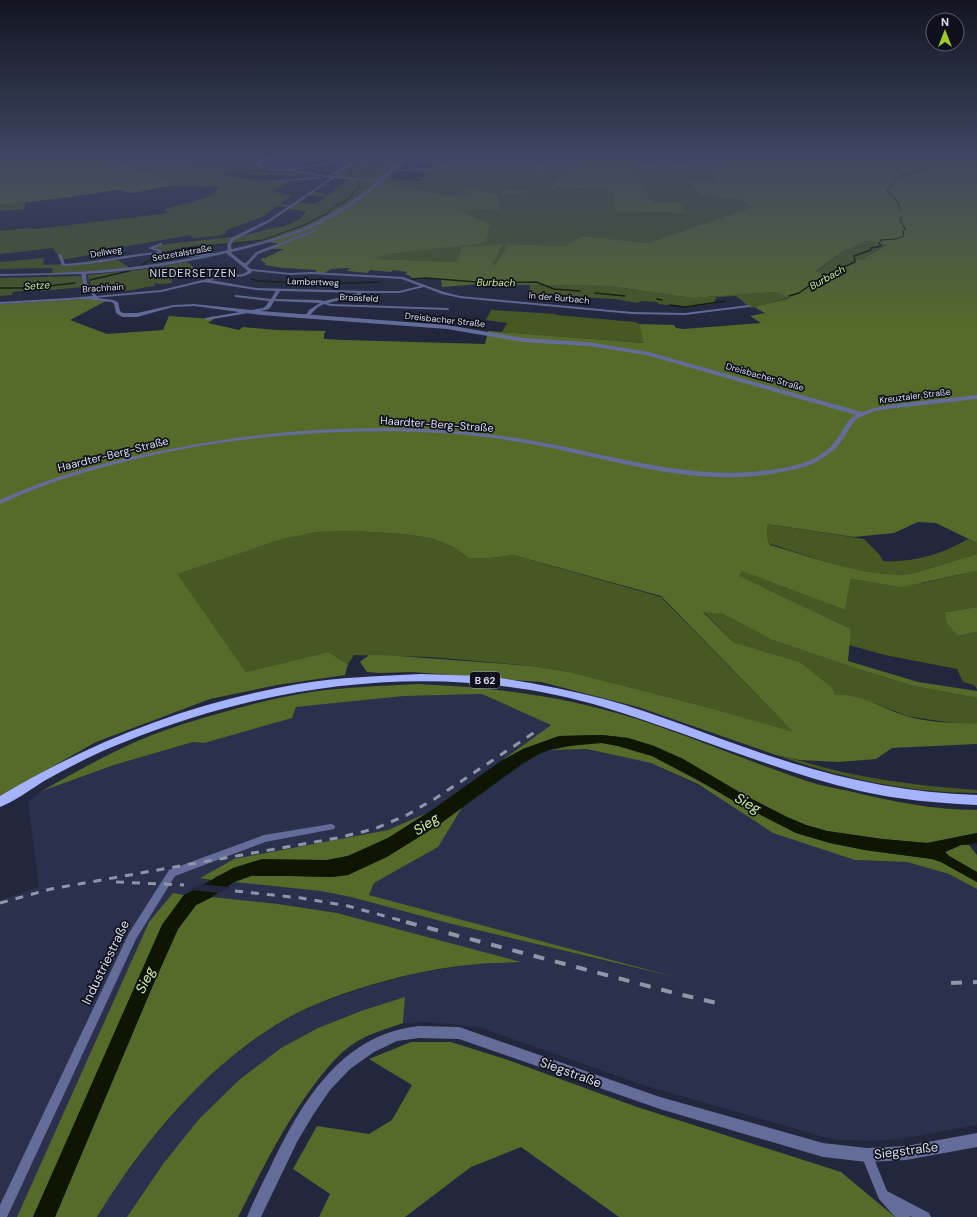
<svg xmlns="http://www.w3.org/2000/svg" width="977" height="1217" viewBox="0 0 977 1217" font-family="'DM Sans',sans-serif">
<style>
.built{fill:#2b314d}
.green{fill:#475822}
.forest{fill:#566a29;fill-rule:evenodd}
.water{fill:#0e1502}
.pier{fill:#22273e}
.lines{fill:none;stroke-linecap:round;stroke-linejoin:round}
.stream-far1{stroke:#0e1502;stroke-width:1}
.stream{stroke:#0e1502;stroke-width:1.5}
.minor{fill:#646d99;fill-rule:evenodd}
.tertiary{fill:#646d99;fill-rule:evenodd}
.primary{fill:#a4b3fc;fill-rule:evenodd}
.rail-far1{stroke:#9195a8;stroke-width:3;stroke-dasharray:8 8;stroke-linecap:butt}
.rail{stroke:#9195a8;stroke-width:4;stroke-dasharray:11 11;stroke-linecap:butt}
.labels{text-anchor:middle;stroke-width:3.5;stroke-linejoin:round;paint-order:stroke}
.far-street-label{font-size:9px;fill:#dbdfef;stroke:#0e111b}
.far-water-label{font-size:10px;font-style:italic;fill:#d1f193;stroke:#0e111b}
.shield{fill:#0e111b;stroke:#9ea1af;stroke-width:1}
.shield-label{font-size:10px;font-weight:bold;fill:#dbdfef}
.far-quarter-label{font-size:11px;letter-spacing:1px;fill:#dbdfef;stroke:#0e111b}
.street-label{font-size:11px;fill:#dbdfef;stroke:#0e111b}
.near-street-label{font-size:13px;fill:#dbdfef;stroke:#0e111b}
.near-water-label{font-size:14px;font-style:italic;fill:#d1f193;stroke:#0e111b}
</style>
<rect width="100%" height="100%" fill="#22273e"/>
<path class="built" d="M482 694 551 725 429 812 388 830 234 859 200 878 321 891 351 897 448 923 655 973 369 895 374 883 438 847 463 806 537 755 549 750 587 749 651 763 855 860 907 862 949 874 977 889V1125L899 1139 873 1141 838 1140 824 1137 640 1084 479 1027 429 1022 403 1023 405 997 361 1011 318 1028 281 1048 239 1080 199 1119 163 1164 127 1217H97L112 1193 150 1141 190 1095 232 1056 275 1025 318 1004 368 986 419 973 468 965 519 962 337 913 278 904 174 894 149 922 17 1217H0V900L39 887 28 802 42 791 114 765 193 742 204 743 292 718 296 707 404 696Z"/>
<path class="green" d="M106 156H251L243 167 269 170V172L302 173 294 176 269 174 266 176 233 171 222 174C245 180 267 182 291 180L273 192 292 195 280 204 291 205 295 202 313 204 326 197 306 195 311 191 330 195 336 188 349 180 328 176 362 156H411L388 179 421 181 416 177H423L424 174 414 173 416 170 448 167V166L419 161 425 156H571L551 189 531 191 504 189 501 194 496 195 482 190 460 189 469 194 441 195 383 182 311 224 264 241 192 246 164 252 152 247 167 244 241 236 273 228 285 226 300 219 306 211 287 209V207L277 206 264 216 225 231 226 233 217 236 192 238 191 235 122 247 123 249 61 260 53 248 0 254V231L29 228 36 229 169 213 164 209 206 198 218 189V187L170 186 173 183 119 163Z
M647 156 710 158 709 166 668 164 671 171H710L717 181 687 183 701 196 738 199 752 207 648 243 582 236 564 246 508 244 495 265H491L503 245 457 262 372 259 387 254 459 211 498 210V196L556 190 557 187 611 190 616 211 680 203H653L644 189 638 173 655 169 636 162Z
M26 202 24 209 0 211V205Z
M866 241 887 245 866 257 864 260 859 259 830 279 821 278 816 272 843 251Z
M44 258 43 265 93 263 116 259 130 268 53 274 52 268 0 269V262Z
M187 262 196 269 184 270 187 278H171L172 283 159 284 154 283 155 286C143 287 136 290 125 291L127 286 92 289C92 285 88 282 88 275L138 270Z
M81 276 84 287 40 291V289L13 292 12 295 0 296V278Z
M530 285 610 286 693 298 775 292 791 297 751 308 736 296 717 297 713 304 687 307 658 304V302L641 301 638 303 615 299 529 294Z
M491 310 556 314V315L635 322 639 324 645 343 502 332 507 323 486 320Z
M767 524 864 539 879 554 883 561C912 563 943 554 968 539L977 543V554L911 574C867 578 812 557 770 544L767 537Z
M353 531 402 534 431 538 453 547 469 558H491L513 555 661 597 794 733 703 706 570 672 532 666 431 657 354 655 348 664 328 652 246 672 176 574 283 539 318 532Z
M741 570 845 610 851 579 863 581 923 583 977 571V607L945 612 958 636 977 632V689L974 685 963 682 957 669 885 655 849 645 851 629 738 576Z
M703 611 723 614 772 640 858 669 914 686 977 698V723L959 724 907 716 877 704 835 695 800 662 733 642Z
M776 755C800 760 823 768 847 773 890 782 933 787 977 790V793C909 793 840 778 776 755Z"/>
<path class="forest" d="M0 156H106L119 163 173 182 170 186 132 193 117 190 56 199 0 205Z
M571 156H647L637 162 656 164V169L638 173 644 189 653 203H680L685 213 616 211 611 190 557 187 556 190 498 196 499 210 460 211 491 225 484 243 387 254 374 259 457 262 462 247 504 244 492 264 495 265 508 244 564 246 582 236 648 243 752 207 738 199 701 196 687 182 717 181 710 172 670 171 667 164 709 166V158L654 156H961L960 157 977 159V543L936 523 918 522 894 533 854 537 767 524V537L770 545C812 557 867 578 911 574L977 554V571L902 587 851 579 845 610 742 571 739 576 851 629 848 661 918 682 977 691V698L914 686 858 669 772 640 723 614 703 612 733 642 800 662 832 688 835 695C860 693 883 709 906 716 925 722 957 724 977 723V744L892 748 876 759 839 762 799 760 776 755 638 707 541 682 412 672 379 673 367 672 360 662 369 655H384L532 666 570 672 703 706 793 732 661 596 513 555 491 558H469L453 547 431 538 402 534 353 531 318 532 283 539 177 574 246 672 328 652 348 664 345 675 277 685 210 699 96 742 0 796V304L84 299 106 301 70 320 107 334 163 330 169 316 214 319 208 323 239 330 243 327 277 330 326 331 324 334V339L345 340 485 344 488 331 644 343 639 324 674 325 676 328 683 329 761 323 750 316 765 313 754 307 790 298 775 292 693 298 610 286 480 284 442 287 441 279H410L412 277 406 274 407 272 393 270 391 272 370 270 368 273 347 271 350 268 331 269 324 273 315 272 317 270 284 268 264 265 266 264 261 260 262 258H265L284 249H268L280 244 264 241 311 224 383 182 441 195 468 194 459 188H472L496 195 501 194 504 189 531 191 551 189ZM866 241 887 245 866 257 864 260 859 259 830 278H821L823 274 816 271 843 251Z
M549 162V175L547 177H529L531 163Z
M977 607V632L958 636 947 623 945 612Z
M417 684C493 687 564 696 637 719 695 738 750 762 807 781 821 786 835 788 849 791 890 801 934 810 977 810V833L927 843 882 839 827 831 806 825 787 817 746 796 683 759 654 746 628 738 602 735 559 736 523 749 501 761 551 725 482 694 404 696 296 707 292 718 204 743 193 742 114 765 42 791C72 774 102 757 133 743 160 731 188 722 217 714 248 705 279 697 311 692 346 687 381 686 417 684Z
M588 743H602L618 746 652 756 796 833 830 843 865 850 932 859 941 862 977 882V889L949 874 907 862 855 860 773 833 698 784 651 763 587 749 549 750Z
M463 806 438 847 374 883 369 895 675 977 448 923 351 897 321 891 234 882 254 875 332 877 348 875 439 824Z
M429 812 388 838 348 856 327 860 217 876 212 880 200 878 234 859 388 830Z
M961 845H969L977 855V872L949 856 945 852Z
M173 893 184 895 162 925 33 1217H17L149 922Z
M212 897 278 904 337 913 521 962C503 963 486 963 469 965 412 970 322 995 274 1026 200 1073 143 1143 97 1217H55L153 985 178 929 196 905Z
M405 997 403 1023C386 1029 368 1034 353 1044 338 1054 328 1067 317 1081 285 1122 262 1170 238 1217H127L163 1164 199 1119 239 1080 281 1048 318 1028 361 1011Z
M411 1042H451L508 1060 637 1107 841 1172 895 1217H619L521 1147 471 1167 405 1217H319L330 1194 293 1169 317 1126 369 1134 392 1120 412 1085 369 1059Z"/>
<path class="water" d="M602 735 628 738 654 746 683 759 746 796 787 817 806 825 827 831 882 839 927 843 977 833V843L961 845 945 852 949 856 977 872V882L941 862 932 859 865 850 830 843 796 833 737 803 693 777 652 756 618 746 602 743 568 746 549 750 537 755 523 763 440 824 387 857 348 875 332 877 288 876H251L234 882 212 897 196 905 178 929 153 985 55 1217H33L162 925 184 895 233 868 262 859 327 860 348 856 388 838 432 810 501 761 523 749 559 736Z"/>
<path class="pier" d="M201 884 230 887 221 893 189 890Z"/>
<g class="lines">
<path class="stream-far1" d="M155 156H178L175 157 220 164 245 170 298 173
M358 179 348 173 358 163 356 162 365 156
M900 209 898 202 887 190 900 176 910 174 937 162 934 156
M197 247 263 240 304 225 328 213 332 208 352 197V193L360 187 358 179 390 156
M878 247 881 246 879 243 881 240 896 239 904 236 903 231 905 229 901 222V217"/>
<path class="stream" d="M167 252 204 246
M140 266 160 254
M252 279 258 281 324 284 380 282
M411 279 426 278 489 283 536 282 554 289 580 291
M90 280 129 271
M0 288H29L75 283
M595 293 625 296
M789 296 799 293 812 284 826 279 832 272 855 262 854 256 871 250V248L881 246
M657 299 662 300
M670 305 685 307 725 301"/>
<path class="minor" d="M287 156H293L265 161 260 166C278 172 305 168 324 163 331 162 337 156 344 156L327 165 294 170 328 176 352 162 353 164 332 176 383 181 381 182 334 178 270 222 234 240 231 245 232 252 231 253 244 263H246L256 252 314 230 317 231 258 254 248 265H246L251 269 290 273 312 272 403 277 444 292 460 296 632 312 685 313 749 305 751 306 749 307 685 315 632 314 460 298 442 294 424 287 399 293H361V295L328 303 331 304 447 308 449 309V310L331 306 324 304 318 307 307 318 305 317 309 310 320 303 274 301 270 308 266 310 207 320H205V318L263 308 266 306 269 301 236 297H235V295L271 299 276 291 256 290 204 282 161 292 94 298V296H96L161 290 211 278 243 274 248 271 225 252 228 251 227 245 231 238 268 220 331 178 289 171H269L256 166 257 163 263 159ZM252 271 290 275 312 274 402 279 420 286 399 291H371L256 288 210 280 244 276 251 273ZM280 291 359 293 324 301 319 300 275 299Z
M313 156H317L309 159 307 158Z
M418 156H420L421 160 424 161 452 167 428 170 392 171 390 170 443 167 422 163 418 160Z
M319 177 320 179 268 182 266 181Z
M161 243H162V245L154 248 161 250V252L184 255 209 253H218L220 254 218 255 184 257 162 254 147 255 88 264 64 266 62 265 58 255 61 254 65 264C97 262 127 254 159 252L148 248Z
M68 298 70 299V300L0 304V302Z
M856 415 859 417C852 423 848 431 843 439 836 450 824 458 812 464 801 469 789 470 777 473 693 489 607 457 525 443 464 432 402 430 341 432 254 435 163 449 80 474 61 479 43 486 25 493 16 497 8 501 0 504V500C56 474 115 459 176 448 290 426 407 421 523 439 614 454 704 488 796 465 811 462 828 452 837 439 843 431 846 420 856 415Z
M331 824 334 825 335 827 334 829 265 842 175 876 136 939 7 1217H0V1205L129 933 169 870 264 835Z
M867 1149 871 1151 887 1191 929 1213 931 1217H912L910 1216V1217H895L879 1199 861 1155 863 1151Z"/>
<path class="tertiary" d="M405 156H409C384 183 352 208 319 224 293 236 264 244 236 251 186 263 136 271 86 274L87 283 98 298 113 300 118 302 120 311 123 313H137L173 305 194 304 261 311 447 325 523 338 588 342 649 352 862 412 871 409 888 405 977 395V399L888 409 875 411 858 418 855 416 856 415 646 355 588 346 523 342 447 329 261 315 194 306 173 307 137 317H122L116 313 114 304 112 302 84 299 66 300V298H68L93 296 83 283 81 274 0 276V274C78 274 156 268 232 249 264 242 297 233 326 217 356 201 381 179 405 156Z
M419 1026 459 1027 660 1097 823 1143 867 1148 906 1146 977 1133V1147L906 1160 867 1162 823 1157 660 1109 459 1039 419 1038 397 1041 374 1052 350 1069 330 1090 313 1115 297 1142 261 1217H247C254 1200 262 1184 270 1168 301 1103 341 1034 419 1026Z"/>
<path class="primary" d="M421 674C441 675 462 675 482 676 523 680 564 689 604 699 659 714 713 737 767 755 836 778 904 793 977 795V805C938 803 899 800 860 791 772 770 689 733 603 707 446 660 277 681 127 741 98 752 71 766 44 781 30 790 15 801 0 807V796C94 740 190 703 298 684 339 677 380 676 421 674Z"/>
<path class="rail-far1" d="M116 882 184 885
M235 891 301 898 348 906 410 923
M0 903 51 889 337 838 374 829 407 815 436 798 535 732"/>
<path class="rail" d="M406 922 678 994 721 1004
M951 983 977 982"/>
</g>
<linearGradient id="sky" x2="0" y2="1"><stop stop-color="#131522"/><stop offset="0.48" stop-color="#3e4763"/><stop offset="1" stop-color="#3e4763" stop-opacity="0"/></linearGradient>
<rect width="977" height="326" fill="url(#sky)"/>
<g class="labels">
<g class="far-street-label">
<text transform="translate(106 252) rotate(-10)" y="3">Dellweg</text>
<text transform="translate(182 253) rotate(-10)" y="3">Setzetalstraße</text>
<text transform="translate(313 282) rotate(2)" y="3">Lambertweg</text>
<text transform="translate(103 288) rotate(-4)" y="3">Brachhain</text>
<text transform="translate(359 298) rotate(3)" y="3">Braasfeld</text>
<text transform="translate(559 298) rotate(5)" y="3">In der Burbach</text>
<text transform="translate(445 320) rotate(6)" y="3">Dreisbacher Straße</text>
<text transform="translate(765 377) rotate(16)" y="3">Dreisbacher Straße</text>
<text transform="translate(915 396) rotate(-7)" y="3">Kreuztaler Straße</text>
</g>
<g class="far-water-label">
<text transform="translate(827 277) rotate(-29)" y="4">Burbach</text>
<text transform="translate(496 282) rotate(1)" y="4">Burbach</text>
<text transform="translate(37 285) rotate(-4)" y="4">Setze</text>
</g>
<rect class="shield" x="470" y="672" width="30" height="16" rx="3"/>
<g class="shield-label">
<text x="485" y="684">B 62</text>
</g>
<g class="far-quarter-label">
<text x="193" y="277">NIEDERSETZEN</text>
</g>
<g class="street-label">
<text transform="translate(437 424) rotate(4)" y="4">Haardter-Berg-Straße</text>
<text transform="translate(113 454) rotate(-14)" y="4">Haardter-Berg-Straße</text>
</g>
<g class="near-street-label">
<text transform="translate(105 962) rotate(-64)" y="5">Industriestraße</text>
<text transform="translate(571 1072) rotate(20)" y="5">Siegstraße</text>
<text transform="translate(906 1150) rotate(-7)" y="5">Siegstraße</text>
</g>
<g class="near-water-label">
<text transform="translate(748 803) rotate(28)" y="5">Sieg</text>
<text transform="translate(426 824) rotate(-34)" y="5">Sieg</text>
<text transform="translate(145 980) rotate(-65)" y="5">Sieg</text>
</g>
</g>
<g transform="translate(945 32)"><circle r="19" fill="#0e111b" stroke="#606370"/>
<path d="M0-3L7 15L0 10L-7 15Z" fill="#9fca2c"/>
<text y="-6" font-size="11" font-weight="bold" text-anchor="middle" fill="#dbdfef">N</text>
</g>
</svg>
